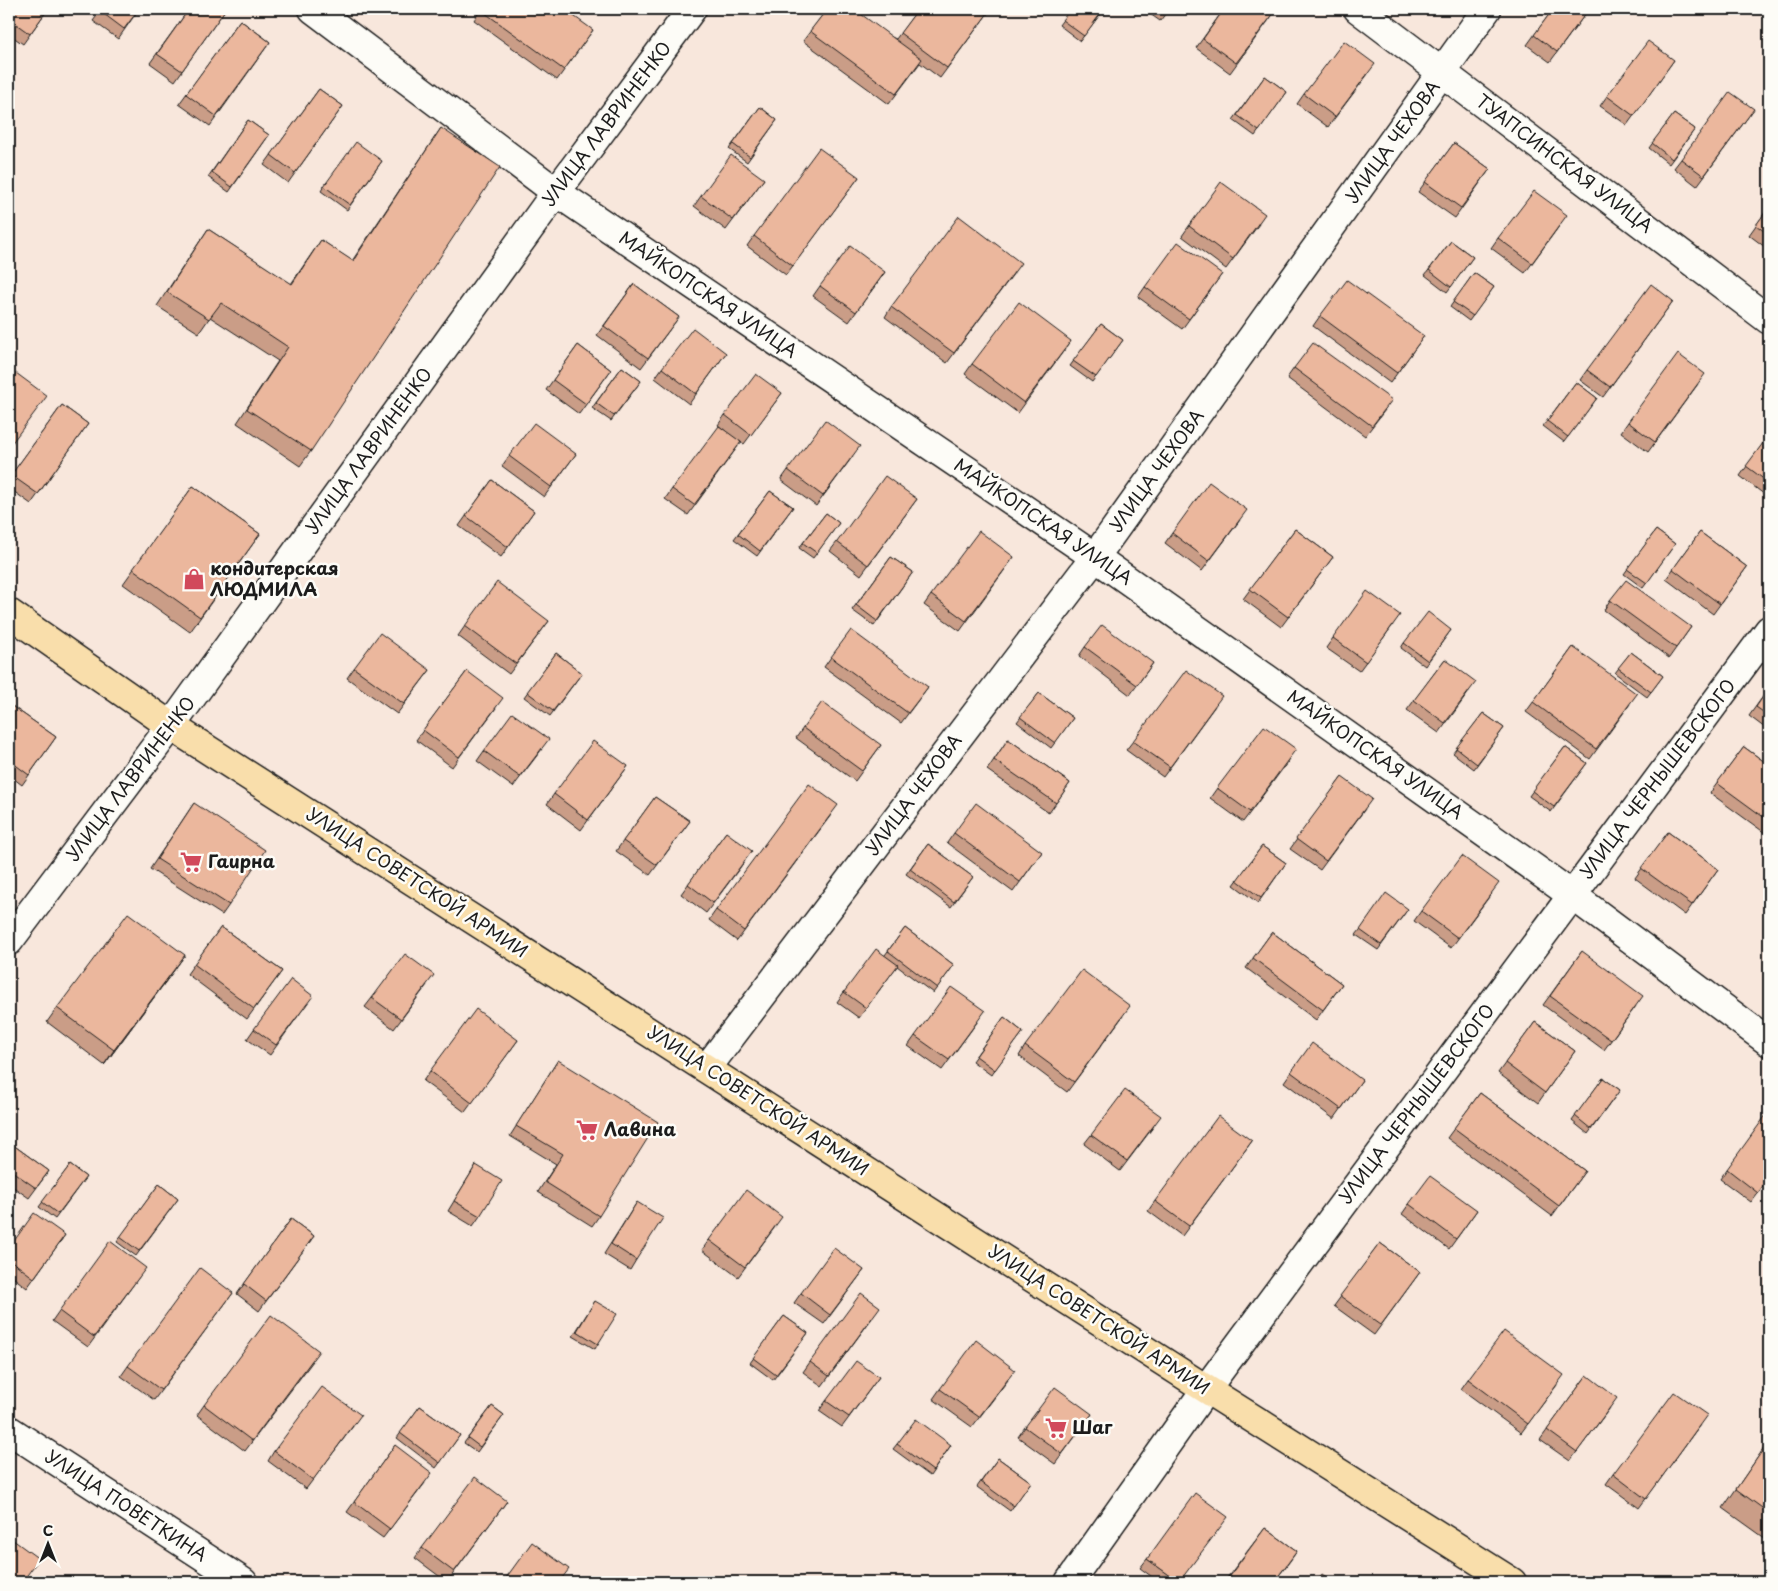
<svg xmlns="http://www.w3.org/2000/svg" width="1778" height="1591" viewBox="0 0 1778 1591" font-family="'Playpen Sans',sans-serif">
<style>
.lines{fill:none;stroke-linecap:round;stroke-linejoin:round}
.street-casing{stroke:#1c1c1c;stroke-width:31}
.secondary-casing{stroke:#1c1c1c;stroke-width:31}
.primary-casing{stroke:#1c1c1c;stroke-width:31}
.street{stroke:#fdfcf7;stroke-width:28}
.secondary{stroke:#fdfcf7;stroke-width:28}
.primary{stroke:#f9deab;stroke-width:28}
.wall{fill:#ca9d87;stroke:#1c1c1c}
.shaded-wall{fill:#a4806e;stroke:#1c1c1c}
.building{fill:#ebb79d;stroke:#1c1c1c}
.labels{text-anchor:middle;stroke-width:5;stroke-linejoin:round;paint-order:stroke}
.street-label{font-size:18px;fill:#1c1c1c;stroke:#fdfcf7}
.poi-label{font-size:18px;font-weight:bold;fill:#1c1c1c;stroke:#fdfcf7;text-anchor:start}
</style>
<rect width="100%" height="100%" fill="#f8e7dc"/>
<filter id="ink" filterUnits="userSpaceOnUse"><feTurbulence type="fractalNoise" baseFrequency=".02" numOctaves="2"/><feDisplacementMap in="SourceGraphic" scale="10" xChannelSelector="R" yChannelSelector="G"/><feConvolveMatrix kernelMatrix="1 2 1 2 8 2 1 2 1" color-interpolation-filters="sRGB"/></filter>
<g filter="url(#ink)">
<g class="lines">
<g class="street-casing">
<path id="street" d="M313 9 556 192 1095 557 1572 895 1769 1042
M1358 9 1769 320
M9 941 171 726
M707 1068 1095 557 1487 9
M9 1430 243 1582
M1069 1582 1206 1389 1769 630"/>
</g>
<g class="secondary-casing">
<path id="secondary" d="M171 726 556 192 692 9"/>
</g>
<g class="primary-casing">
<path id="primary" d="M9 613 171 726 1206 1389 1512 1582"/>
</g>
<use href="#street" class="street"/>
<use href="#secondary" class="secondary"/>
<use href="#primary" class="primary"/>
</g>
<path class="wall" d="M9 9H48L23 44 9 34Z
M102 9H139L118 39 93 21Z
M189 9 225 10 175 81 150 63Z
M481 9 593 30 557 80 474 20Z
M827 9 896 39 918 9H991L940 78 920 63 889 104 803 41Z
M1071 9H1104L1080 41 1059 25Z
M1143 9H1169L1160 21Z
M1224 9H1277L1230 73 1196 48Z
M1553 9H1589L1550 62 1527 45Z
M240 20 270 42 210 126 179 104Z
M1674 60 1627 125 1600 106 1607 96Z
M1368 74 1328 127 1297 104 1304 94Z
M1265 76 1287 92 1255 136 1233 120Z
M319 89 343 106 288 183 264 165Z
M760 107 777 120 747 162 729 149Z
M1754 109 1697 186 1674 168 1681 159Z
M1674 114 1695 129 1669 164 1649 148Z
M248 120 269 135 229 192 208 177Z
M441 128 311 451 300 466 237 423 278 361 210 317 199 333 157 306 208 229 291 284 321 240 352 261Z
M1454 143 1490 169 1455 218 1418 192Z
M382 161 347 210 321 191 324 186Z
M859 177 786 275 747 246 754 236Z
M764 179 726 230 694 206 701 196Z
M1769 207V250L1749 235Z
M1259 224 1226 269 1182 236 1189 226Z
M1560 225 1525 273 1491 248 1498 238Z
M1451 241 1473 257 1447 292 1425 275Z
M885 272 849 322 813 296 820 286Z
M1014 273 947 363 885 317 891 307Z
M1474 273 1494 287 1469 321 1450 307Z
M1222 274 1182 329 1138 297 1145 287Z
M634 284 679 317 641 368 597 335Z
M1673 301 1603 397 1580 380 1587 370Z
M1320 316 1424 336 1390 383 1313 326Z
M1101 324 1123 340 1092 382 1070 366Z
M1071 341 1018 413 965 374 972 364Z
M578 345 611 370 579 414 546 390Z
M726 353 689 404 655 378 662 368Z
M622 367 641 381 611 421 592 408Z
M1294 368 1385 410 1365 436 1287 378Z
M1576 382 1597 398 1564 442 1543 426Z
M1698 384 1648 452 1621 432 1628 422Z
M782 393 744 444 741 442 688 515 665 499 672 489 727 432 718 425 725 415Z
M62 405 88 424 31 504 9 488V478Z
M1769 435V498L1740 476Z
M576 454 544 497 502 466 509 456Z
M853 456 816 506 781 480 788 470Z
M492 480 534 511 501 557 459 526Z
M193 486 260 534 190 632 123 584Z
M770 491 793 507 757 556 734 539Z
M917 499 861 575 830 551 837 542Z
M826 513 839 523 813 558 799 548Z
M1240 520 1202 571 1165 543 1172 533Z
M1295 529 1333 557 1281 627 1243 599Z
M1656 530 1675 544 1643 588 1624 574Z
M1700 532 1747 567 1713 614 1666 579Z
M891 557 913 572 874 626 852 610Z
M1014 557 960 631 924 605 931 595Z
M1610 600 1691 627 1669 658 1604 610Z
M549 621 509 674 458 636 465 626Z
M1393 625 1359 671 1326 648 1333 638Z
M1451 630 1425 666 1401 648 1404 643Z
M1085 647 1153 663 1130 695 1079 656Z
M1573 647 1630 704 1590 759 1526 712Z
M1631 652 1663 676 1647 697 1615 673Z
M556 653 582 673 550 716 524 697Z
M831 657 928 687 901 723 824 667Z
M1445 659 1469 692 1439 733 1407 710Z
M354 668 430 670 397 714 347 678Z
M467 671 496 708 452 767 416 740Z
M1769 688V731L1749 716Z
M1039 693 1073 718 1051 748 1017 722Z
M9 704 56 737 22 785 9 775Z
M1215 706 1163 777 1126 750 1133 741Z
M1483 713 1504 728 1474 769 1453 753Z
M803 728 881 745 855 781 796 738Z
M1008 739 1070 783 1049 813 987 770Z
M1565 747 1587 763 1551 812 1529 796Z
M1744 747 1769 765V827L1765 833 1710 793Z
M542 749 513 787 477 761 484 751Z
M1290 759 1243 822 1210 798 1217 788Z
M628 766 581 830 547 804 554 794Z
M1342 777 1365 809 1320 870 1290 849Z
M655 797 690 821 650 875 616 851Z
M194 803 229 905 222 915 150 869Z
M831 815 737 941 709 920 716 910Z
M726 832 745 861 706 913 681 894Z
M1668 832 1718 869 1685 915 1635 878Z
M954 833 1042 852 1013 892 947 843Z
M928 844 973 877 951 907 906 874Z
M1262 846 1286 863 1258 903 1234 885Z
M1492 893 1451 948 1414 921 1421 911Z
M1408 909 1378 950 1356 935 1360 930Z
M221 927 282 971 247 1019 187 974Z
M905 928 954 965 933 993 897 966 859 1018 837 1002 844 992 885 955Z
M1272 932 1342 984 1316 1020 1246 968Z
M1582 951 1636 1006 1604 1050 1543 1005Z
M175 969 104 1065 47 1022 57 1008Z
M427 985 394 1029 365 1007 372 998Z
M306 1005 270 1055 247 1039 254 1029Z
M1123 1016 1067 1092 1019 1056 1025 1046Z
M1004 1017 1023 1032 991 1075 972 1061Z
M978 1021 942 1070 908 1046 915 1036Z
M1535 1022 1575 1051 1538 1103 1498 1073Z
M518 1040 465 1112 423 1081 430 1071Z
M558 1060 599 1216 592 1226 538 1192 556 1164 510 1136Z
M1291 1072 1362 1080 1334 1119 1284 1082Z
M1603 1078 1620 1090 1588 1134 1572 1121Z
M1480 1093 1585 1171 1552 1216 1447 1138Z
M1154 1126 1120 1171 1084 1144 1091 1135Z
M1252 1141 1182 1236 1148 1211 1155 1201Z
M9 1142 49 1171 29 1198 9 1184Z
M70 1165 86 1177 55 1219 39 1207Z
M476 1165 480 1216 473 1226 448 1211Z
M1727 1169 1769 1178 1751 1202 1720 1179Z
M159 1184 178 1199 136 1256 117 1242Z
M637 1202 636 1260 630 1270 604 1254Z
M1409 1204 1477 1210 1449 1249 1402 1214Z
M291 1219 314 1236 259 1311 237 1294Z
M775 1227 738 1277 702 1250 709 1240Z
M65 1235 27 1288 9 1274V1248Z
M1380 1243 1420 1272 1374 1335 1334 1306Z
M864 1270 824 1324 794 1303 801 1293Z
M139 1277 88 1347 52 1321 59 1311Z
M233 1293 154 1400 121 1376 128 1366Z
M595 1301 598 1344 595 1349 573 1336Z
M784 1316 808 1333 773 1380 750 1363Z
M873 1317 822 1386 803 1372 810 1362Z
M313 1361 245 1451 197 1415 204 1405Z
M1587 1375 1610 1408 1570 1461 1540 1440Z
M879 1377 842 1427 819 1411 826 1401Z
M1468 1379 1557 1385 1521 1433 1461 1389Z
M1008 1380 972 1427 933 1399 940 1389Z
M420 1406 460 1435 436 1468 397 1438Z
M492 1406 504 1415 477 1452 464 1443Z
M1092 1414 1055 1464 1018 1437 1025 1427Z
M354 1425 306 1489 268 1461 274 1451Z
M1700 1425 1639 1508 1606 1484 1613 1474Z
M1769 1441V1541L1723 1508Z
M897 1444 951 1445 930 1476 893 1449Z
M395 1445 425 1483 383 1538 347 1512Z
M998 1458 1031 1482 1010 1511 977 1487Z
M507 1501 447 1582 415 1558 422 1548Z
M1265 1528 1297 1551 1290 1561 1274 1582H1224Z
M1147 1559 1180 1582H1159L1140 1568Z"/>
<path class="shaded-wall" d="M185 955 175 969 104 1065 114 1050Z"/>
<path class="building" d="M9 9H48L30 34 9 19Z
M102 9H139L124 29 100 11Z
M189 9H223L225 10 182 71 157 54Z
M481 9H564L593 30 564 70 481 10Z
M827 9H854L922 59 896 94 810 31Z
M918 9H991L947 68 900 33Z
M1071 9H1104L1084 36 1062 20Z
M1224 9H1277L1236 63 1203 39Z
M1553 9H1589L1557 52 1534 35Z
M240 20 270 42 216 116 186 94Z
M1344 41 1375 64 1335 117 1304 94Z
M1648 41 1674 60 1634 116 1607 96Z
M1265 76 1287 92 1259 131 1237 115Z
M319 89 343 106 295 173 271 155Z
M1730 92 1754 109 1704 176 1681 159Z
M760 107 777 120 750 157 733 144Z
M1674 114 1695 129 1672 159 1652 143Z
M248 120 269 135 232 187 212 172Z
M441 128 500 167 311 451 247 409 288 347 221 303 209 319 167 292 208 229 292 284 321 240 353 261Z
M356 142 382 161 350 205 324 186Z
M1454 143 1490 169 1461 208 1425 182Z
M819 148 859 177 793 266 754 236Z
M731 155 764 179 733 220 701 196Z
M1221 182 1265 214 1233 259 1189 226Z
M1534 191 1567 215 1532 263 1498 238Z
M1769 207V235L1756 225Z
M959 216 1021 263 954 353 891 307Z
M1451 241 1473 257 1451 287 1429 270Z
M1178 242 1222 274 1189 319 1145 287Z
M850 246 885 272 856 312 820 286Z
M1474 273 1494 287 1473 316 1453 302Z
M1347 280 1424 336 1397 373 1320 316Z
M634 284 679 317 648 358 604 326Z
M1651 284 1673 301 1610 387 1587 370Z
M1019 302 1071 341 1024 403 972 364Z
M1101 324 1123 340 1096 377 1073 361Z
M693 328 726 353 696 394 662 368Z
M1313 343 1392 400 1372 426 1294 368Z
M578 345 611 370 586 404 553 380Z
M1678 354 1705 374 1655 442 1628 422Z
M622 367 641 381 614 416 596 403Z
M16 373 47 396 11 444 9 442V383Z
M756 374 782 393 751 435 725 415Z
M1576 382 1597 398 1568 437 1547 421Z
M62 405 88 424 38 494 11 475Z
M825 420 860 446 823 496 788 470Z
M534 423 576 454 551 487 509 456Z
M719 426 741 442 694 505 672 489Z
M1769 435V483L1746 466Z
M885 476 917 499 868 565 837 542Z
M492 480 534 511 508 547 466 516Z
M1209 482 1247 510 1209 561 1172 533Z
M193 486 260 534 200 617 133 569Z
M770 491 793 507 760 551 738 534Z
M826 513 839 523 817 553 803 543Z
M1295 529 1333 557 1288 617 1250 589Z
M1656 530 1675 544 1647 583 1627 569Z
M979 531 1014 557 966 621 931 595Z
M1700 532 1747 567 1720 604 1673 569Z
M891 557 913 572 877 621 856 605Z
M1626 580 1691 627 1676 648 1610 600Z
M497 582 549 621 516 664 465 626Z
M1367 591 1400 615 1366 662 1333 638Z
M1428 612 1451 630 1428 661 1404 643Z
M1102 625 1153 663 1137 685 1085 647Z
M851 630 928 687 908 713 831 657Z
M380 633 430 670 404 704 354 668Z
M1573 647 1637 694 1596 749 1533 702Z
M1631 652 1663 676 1651 692 1618 668Z
M556 653 582 673 553 711 527 692Z
M1445 659 1476 682 1445 723 1414 700Z
M1186 670 1222 696 1170 767 1133 741Z
M467 671 503 698 459 757 423 730Z
M1769 688V716L1756 707Z
M1039 693 1073 718 1055 743 1020 717Z
M822 702 881 745 862 771 803 728Z
M9 704 56 737 29 775 9 760Z
M512 713 549 739 520 777 484 751Z
M1483 713 1504 728 1477 764 1456 748Z
M1264 726 1296 749 1250 812 1217 788Z
M1008 739 1070 783 1056 803 994 760Z
M593 741 628 766 588 820 554 794Z
M1565 747 1587 763 1554 807 1532 791Z
M1744 747 1769 765V821L1717 783Z
M1342 777 1372 799 1326 861 1296 839Z
M809 784 838 805 744 931 716 910Z
M655 797 690 821 657 865 623 841Z
M194 803 265 850 229 905 157 859Z
M976 803 1042 852 1020 882 954 833Z
M726 832 752 851 713 903 688 884Z
M1668 832 1718 869 1692 905 1641 868Z
M928 844 973 877 954 902 910 869Z
M1262 846 1286 863 1261 898 1237 880Z
M1462 856 1499 883 1458 938 1421 911Z
M1386 893 1408 909 1381 945 1360 930Z
M128 913 185 955 114 1050 57 1008Z
M221 927 282 971 254 1009 194 964Z
M905 928 954 965 937 988 888 951Z
M1272 932 1342 984 1323 1010 1253 958Z
M876 949 898 965 866 1008 844 992Z
M1582 951 1643 996 1611 1040 1550 996Z
M405 954 434 975 401 1019 372 998Z
M1082 970 1130 1006 1074 1082 1025 1046Z
M291 979 313 996 276 1045 254 1029Z
M951 987 985 1011 949 1060 915 1036Z
M476 1009 518 1040 472 1103 430 1071Z
M1004 1017 1023 1032 995 1070 976 1056Z
M1535 1022 1575 1051 1545 1093 1505 1063Z
M1312 1043 1362 1080 1341 1109 1291 1072Z
M558 1060 658 1122 599 1216 545 1182 563 1154 516 1126Z
M1603 1078 1620 1090 1591 1129 1575 1116Z
M1125 1090 1161 1116 1127 1161 1091 1135Z
M1480 1093 1585 1171 1559 1206 1454 1128Z
M1769 1111V1177L1758 1193 1727 1169Z
M1218 1116 1252 1141 1189 1226 1155 1201Z
M9 1142 49 1171 36 1188 9 1169Z
M70 1165 86 1177 58 1214 42 1202Z
M476 1165 502 1181 480 1216 454 1201Z
M1430 1176 1477 1210 1456 1239 1409 1204Z
M159 1184 178 1199 139 1251 120 1237Z
M746 1190 782 1217 745 1267 709 1240Z
M637 1202 663 1218 636 1260 611 1244Z
M34 1213 65 1235 34 1278 9 1259V1248Z
M291 1219 314 1236 266 1301 244 1284Z
M110 1241 146 1268 94 1337 59 1311Z
M1380 1243 1420 1272 1381 1325 1340 1296Z
M834 1248 864 1270 830 1315 801 1293Z
M200 1268 233 1293 161 1390 128 1366Z
M861 1293 880 1307 829 1376 810 1362Z
M595 1301 617 1314 598 1344 577 1331Z
M271 1315 319 1351 252 1441 204 1405Z
M784 1316 808 1333 776 1375 753 1358Z
M1504 1331 1564 1375 1528 1424 1468 1379Z
M976 1340 1015 1370 979 1417 940 1389Z
M856 1361 879 1377 849 1417 826 1401Z
M1587 1375 1617 1398 1577 1452 1547 1430Z
M322 1387 361 1415 313 1480 274 1451Z
M1055 1387 1092 1414 1062 1454 1025 1427Z
M1674 1392 1707 1415 1646 1499 1613 1474Z
M420 1406 460 1435 440 1463 400 1433Z
M492 1406 504 1415 480 1447 468 1438Z
M916 1419 951 1445 933 1471 897 1444Z
M1769 1441V1513L1736 1489Z
M395 1445 432 1473 390 1529 354 1502Z
M998 1458 1031 1482 1014 1506 981 1482Z
M475 1477 507 1501 454 1572 422 1548Z
M1195 1493 1228 1517 1179 1582 1147 1559Z
M1265 1528 1297 1551 1274 1582H1234L1228 1578Z
M9 1537 39 1559 22 1582H9Z
M532 1542 569 1569 559 1582H503Z
M617 1574 628 1582H610Z
M1322 1574 1333 1582H1316Z"/>
</g>
<defs>
<g id="shop-bare" transform="scale(1.725)"><path d="M-5-2.5h2.3a2.7 3.5 0 0 1 5.4 0H5L5.5 6h-11ZM-1.5-2.5h3a1.5 2.3 0 0 0-3 0Z" fill="#d1495b" stroke="#fdfcf7" stroke-width="2.5" paint-order="stroke"/></g>
<g id="supermarket-bare" transform="scale(1.725)"><path d="M-6-5.5h2.5l.6 2H6L4.5 2H-2.5L-4.4-4H-6ZM-1.5 3.2a1.3 1.3 0 1 0 .1 0ZM3 3.2a1.3 1.3 0 1 0 .1 0Z" fill="#d1495b" stroke="#fdfcf7" stroke-width="2.5" paint-order="stroke"/></g>
</defs>
<g fill-rule="evenodd">
<use href="#shop-bare" x="194" y="579"/>
<use href="#supermarket-bare" x="191" y="862"/>
<use href="#supermarket-bare" x="587" y="1130"/>
<use href="#supermarket-bare" x="1056" y="1428"/>
</g>
<g class="labels">
<g class="street-label">
<text transform="translate(607 124) rotate(-53)" y="6">УЛИЦА ЛАВРИНЕНКО</text>
<text transform="translate(1393 142) rotate(-54)" y="6">УЛИЦА ЧЕХОВА</text>
<text transform="translate(1564 164) rotate(37)" y="6">ТУАПСИНСКАЯ УЛИЦА</text>
<text transform="translate(708 295) rotate(34)" y="6">МАЙКОПСКАЯ УЛИЦА</text>
<text transform="translate(369 451) rotate(-54)" y="6">УЛИЦА ЛАВРИНЕНКО</text>
<text transform="translate(1157 471) rotate(-54)" y="6">УЛИЦА ЧЕХОВА</text>
<text transform="translate(1043 522) rotate(34)" y="6">МАЙКОПСКАЯ УЛИЦА</text>
<text transform="translate(1375 755) rotate(35)" y="6">МАЙКОПСКАЯ УЛИЦА</text>
<text transform="translate(131 779) rotate(-53)" y="6">УЛИЦА ЛАВРИНЕНКО</text>
<text transform="translate(1658 779) rotate(-53)" y="6">УЛИЦА ЧЕРНЫШЕВСКОГО</text>
<text transform="translate(914 795) rotate(-53)" y="6">УЛИЦА ЧЕХОВА</text>
<text transform="translate(417 883) rotate(33)" y="6">УЛИЦА СОВЕТСКОЙ АРМИИ</text>
<text transform="translate(758 1101) rotate(33)" y="6">УЛИЦА СОВЕТСКОЙ АРМИИ</text>
<text transform="translate(1417 1104) rotate(-53)" y="6">УЛИЦА ЧЕРНЫШЕВСКОГО</text>
<text transform="translate(1099 1320) rotate(33)" y="6">УЛИЦА СОВЕТСКОЙ АРМИИ</text>
<text transform="translate(126 1506) rotate(33)" y="6">УЛИЦА ПОВЕТКИНА</text>
</g>
<g class="poi-label">
<text x="210" y="575">кондитерская<tspan x="210" dy="21">ЛЮДМИЛА</tspan></text>
<text x="208" y="868">Гаирна</text>
<text x="604" y="1136">Лавина</text>
<text x="1072" y="1434">Шаг</text>
</g>
</g>
<rect width="1778" height="1591" fill="none" stroke="#fdfcf7" stroke-width="30"/>
<rect x="15" y="15" width="1748" height="1561" fill="none" stroke="#1c1c1c" stroke-width="2" filter="url(#ink)"/>
<g transform="translate(48 1544)" stroke="#fdfcf7" stroke-width="4" paint-order="stroke">
<path d="M0-4L9 19L0 12L-9 19Z" fill="#1c1c1c"/>
<text y="-8" font-size="14" font-weight="bold" text-anchor="middle" fill="#1c1c1c">С</text>
</g>
</svg>
